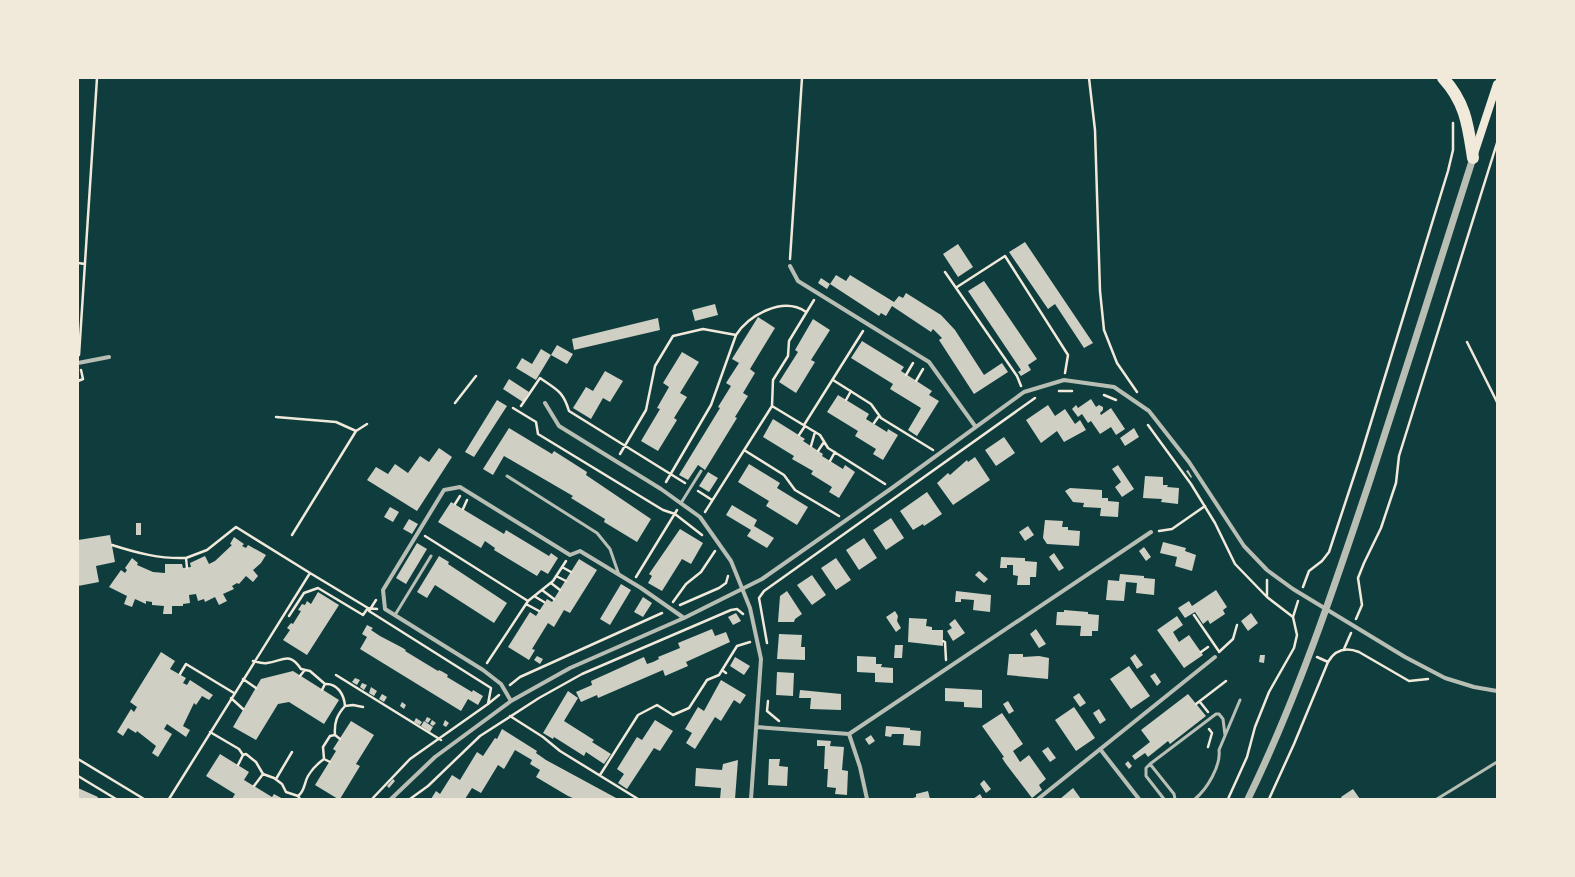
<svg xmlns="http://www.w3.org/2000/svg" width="1575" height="877" viewBox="0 0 1575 877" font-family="Cabin,sans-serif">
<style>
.building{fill:#cfcfc3}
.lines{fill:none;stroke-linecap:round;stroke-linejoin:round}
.path{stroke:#f1e9da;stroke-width:2.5}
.service{stroke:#b8beb3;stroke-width:3}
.minor{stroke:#b8beb3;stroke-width:4}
.tertiary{stroke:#b8beb3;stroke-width:7}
.secondary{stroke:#f1e9da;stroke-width:8}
.motorway{stroke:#f1e9da;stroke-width:12}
</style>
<rect width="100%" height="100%" fill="#0f3d3e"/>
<path class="building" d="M1025 242 1093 343 1084 348 1055 304 1048 309 1009 252Z
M958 244 973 267 958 277 943 254Z
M836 275 846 281 850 275 894 302 899 296 903 298 906 293 941 315 955 330 984 375 1002 363 1008 372 974 394 939 340 942 338 933 329 931 332 892 306 886 316 881 313 879 316 830 284Z
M821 278 830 284 827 289 818 283Z
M984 281 1037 359 1028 365 1031 370 1021 376 1018 372 1021 370 968 291Z
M715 304 718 315 695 321 692 310Z
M758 317 775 328 750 369 755 373 743 393 748 396 735 417 737 418 705 470 698 465 688 480 679 475 720 408 718 407 731 386 726 383 739 363 732 359Z
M658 318 660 330 574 350 572 339Z
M813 319 830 330 811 360 815 362 796 393 779 382 798 352 795 350Z
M862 341 904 367 901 371 932 391 929 395 939 401 917 436 908 430 921 408 890 389 893 384 851 358Z
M557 345 573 354 567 364 551 355 536 380 516 368 522 358 532 364 541 349 551 355Z
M682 352 699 362 680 393 687 397 674 418 677 420 658 451 641 441 660 409 657 408 669 387 663 383Z
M605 371 623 381 610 402 603 398 591 419 573 408 586 387 593 391Z
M509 379 529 392 523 402 503 389Z
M838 395 869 414 866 419 887 432 888 429 898 435 883 460 873 454 876 449 855 436 858 431 827 412Z
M1091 399 1096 407 1099 405 1103 407V410L1100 413 1101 415 1111 408 1125 429 1116 435 1111 427 1100 434 1091 421 1088 423 1082 414 1078 417 1072 409 1076 405 1078 408Z
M497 400 507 406 474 457 465 452Z
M1048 405 1055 416 1065 409 1075 424 1080 420 1086 430 1064 442 1057 431 1041 443 1026 420Z
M773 419 805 439 803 441 823 454 822 456 843 469 845 465 855 472 839 498 829 492 832 487 811 474 813 471 792 459 794 456 763 437Z
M509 428 552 454 554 451 587 472 586 475 651 519 637 542 604 522 605 519 571 498 573 496 504 456 493 475 483 469Z
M1134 428 1139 437 1125 446 1120 438Z
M1004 437 1015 453 996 466 985 450Z
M439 448 452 457 417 511 367 480 376 467 388 474 395 464 408 473 420 456 429 462Z
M975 457 990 480 953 505 937 483 948 473 950 475 967 460 968 462Z
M749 464 780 483 777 488 808 507 797 525 766 506 769 501 738 482Z
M1118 465 1134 489 1122 497 1115 487 1121 482 1112 469Z
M1188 470 1192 477 1191 478 1186 471Z
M708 472 718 478 709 492 699 486Z
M1145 476 1163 477V485H1168L1167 487 1179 488 1178 504 1161 502 1162 499 1143 498Z
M1070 488 1102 490V498H1108V501L1119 502 1118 517 1100 516 1101 508 1083 507 1084 503 1073 502 1065 491Z
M927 492 942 514 924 526 923 524 913 530 900 511Z
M451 502 504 534 506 530 549 556 551 553 558 558 548 574 541 570 537 576 494 550 495 548 485 541 481 548 438 522Z
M732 505 757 520 754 526 774 538 767 548 747 536 751 530 726 515Z
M390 507 399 512 393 522 384 517Z
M891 518 904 538 886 550 873 530Z
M409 519 418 524 412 534 403 529Z
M1045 520 1063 521 1062 527H1068V530L1080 531 1079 546 1047 544 1043 538Z
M136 523H141V535H136Z
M1028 526 1034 535 1025 541 1019 532Z
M680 529 703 543 691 564 682 559 662 591 648 583 652 576 649 574Z
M110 535 115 562 96 566 99 582 78 586V540Z
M234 537 244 544 242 546 246 548 248 545 266 555 261 563 253 570 258 576 253 582 246 576 239 584 237 583 232 586 234 589 223 594 227 601 219 605 215 597 205 602 204 599 198 601 196 594 189 595 190 603 183 604V606H172V614H163L164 606 152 605V602L146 601V604L135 599 132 607 124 604 127 596 109 587 121 570 125 573 127 570 125 568 132 558 138 563 137 565 153 572 165 573V564H182L183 568 191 567 190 563 205 556 209 564 215 561 232 545 230 544Z
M864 538 877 558 859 570 846 550Z
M1163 542 1186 548 1185 551 1196 555 1192 571 1175 566 1177 557 1160 553Z
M417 543 427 549 406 584 396 578Z
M1144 547 1151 557 1146 561 1139 551Z
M1054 553 1064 568 1059 571 1049 557Z
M439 556 449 562 448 564 507 603 494 623 435 585 427 598 417 592Z
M1001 557 1025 558V561L1037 562 1036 577H1030V585H1017L1018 576 1013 575V565H1007V568H1000Z
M836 558 851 580 836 590 821 568Z
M579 559 597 570 570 613 564 610 554 627 548 623 532 649 535 650 529 660 508 647 530 612 536 616 547 599 552 602Z
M979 571 988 579 984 583 975 575Z
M1120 574 1144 576V578L1155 579 1154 595 1136 593 1137 583 1126 582 1124 601 1106 600 1108 580 1119 581Z
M812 575 826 595 812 605 797 585Z
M621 584 631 590 610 625 600 619Z
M1216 590 1227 607 1223 610 1225 614 1210 624 1208 620 1203 624 1195 612 1185 618 1178 608 1189 601 1192 606Z
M787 591 802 614 795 619 794 622H778L780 596Z
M956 591 991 595 990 612 973 610 974 600 961 599V602H955Z
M318 592 339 605 307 655 283 640 290 630 287 628 291 623 293 624 301 611 298 610 302 604 305 605 307 601 311 604Z
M643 597 652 603 643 617 634 612Z
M1064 610 1088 612V614L1099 615 1098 631H1092V636H1080L1081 626 1056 625 1057 612H1064Z
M895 611 898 616 897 621 901 628 896 632 886 617Z
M736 613 741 621 733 625 728 617Z
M1251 613 1258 623 1248 631 1241 621Z
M1177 616 1183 625 1173 632 1179 642 1189 635 1203 655 1184 668 1157 630Z
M909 618 927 619 926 626 932 627V630H943V646L908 642Z
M955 619 965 633 953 641 947 631 952 628 949 624Z
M367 625 373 628 371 630 380 636 401 647 406 650 405 651 438 671 439 670 443 672 448 675 447 677 472 692 473 690 483 696 478 705 468 699 461 711 360 649 367 637 362 634Z
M712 629 715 636 726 632 730 642 686 662 688 666 665 676 663 670 598 698 597 695 581 702 576 692 592 685 591 681 644 657 647 664 653 662 659 659 658 657 680 648 678 643Z
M1036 629 1046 644 1039 648 1030 634Z
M779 634 802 635 801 647H805V660L777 659Z
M895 645H903L902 658H894Z
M161 652 175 661 170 669 186 678 183 683 187 685 190 680 213 695 209 700 202 696 196 705 194 703 183 726 190 730 186 737 167 724 164 729 172 734 158 757 152 753 156 746 137 731 136 733 128 728 123 736 117 732 131 709 134 712 137 707 130 702Z
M1009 654H1023V657L1039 656 1049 658 1048 679 1007 675Z
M1135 654 1143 665 1137 669 1130 658Z
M1260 655H1265L1264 663 1259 662Z
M537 656 543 659 540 664 534 660Z
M857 656 876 657V664H882L881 667 893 668V683L875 682V673L857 672Z
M735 657 750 666 744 675 730 666Z
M1129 666 1150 696 1131 709 1110 679Z
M293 671 339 700 324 724 289 702 278 704 256 740 233 727 261 679Z
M777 672 794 673 793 696 776 695Z
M1155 673 1161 682 1157 686 1150 676Z
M355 678 360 680 357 685 352 682Z
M721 680 746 695 740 704 734 700 721 721 715 717 695 749 686 743 692 733 685 729 698 707 704 711Z
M362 683 367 685 364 690 360 687Z
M371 687 377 691 374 696 369 693Z
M945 688 982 690V708L964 707V702L945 701Z
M800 690 841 694V710L810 709 811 698H799Z
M568 691 578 698 564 721 594 740 592 742 611 754 604 764 586 752 584 756 554 737 553 739 543 733Z
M1079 693 1086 703 1080 707 1073 697Z
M382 694 387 697 384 702 379 699Z
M1188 694 1206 716 1170 744 1168 741 1148 757 1145 753 1135 760 1132 756 1150 742 1141 730Z
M1008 701 1014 711 1009 714 1003 704Z
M402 702 406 705 404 709 400 706Z
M1074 707 1095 738 1076 751 1055 720Z
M1099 709 1106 720 1100 724 1093 713Z
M1002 713 1023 744 1013 751 1020 762 1029 755 1046 779 1039 785 1042 790 1032 798 1006 764 1002 758 1004 757 982 726Z
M427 717 431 719 428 723 425 721Z
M416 718 422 722 420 725 414 722Z
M432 720 436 723 433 726 430 724Z
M445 720 449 723 446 727 443 725Z
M655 720 673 731 660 751 654 748 627 789 618 783 624 774 617 769 637 737 642 740Z
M351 721 374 735 356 764 360 766 340 799H338L315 785 336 751 333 749Z
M424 721 433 727 430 732 421 726Z
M886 726 910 728V730L921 731 920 746 903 745 904 734H892L891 737 885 736Z
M502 729 537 751 536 753 546 760 618 799H575L568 796 536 777 540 770 530 764 532 760 515 750 504 769 498 765 481 793 472 788 465 799H431L436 791 440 794 452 775 460 780 477 752 483 756 495 738 497 739Z
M871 735 875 741 869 745 865 739Z
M817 740 831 741 830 746 844 747 842 770 848 771 847 795 835 794 836 788 827 787 828 769H824L825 746H817Z
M1048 747 1056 758 1050 762 1042 751Z
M220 754 249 772 244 780 272 797 274 794 283 799H232L235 794 206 776Z
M769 759H780L779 766 788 767 787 786 768 785Z
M738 760 735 799H720L721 788 695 786 696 768 722 770 723 764Z
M1128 761 1132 766 1129 769 1125 764Z
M393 779 395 781 389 788 387 786Z
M984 780 991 789 986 793 980 784Z
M78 788 98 797 97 799H78Z
M1073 788 1081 799H1060Z
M1353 789 1360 799H1342L1341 797Z
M928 791 930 799H910L916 797V794Z
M980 794 983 799H973Z"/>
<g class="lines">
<path class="path" d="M1089 78 1095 130 1100 291 1104 330 1117 363 1137 392
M790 259 802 78
M78 263 85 264
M945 272 1017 376 1021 386
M957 287 1005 256 1068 355 1065 373
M1467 342 1497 402
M79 355 97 78
M906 375 913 363
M833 380 871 404 881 418 933 450
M78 381 83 379 81 370
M916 381 923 369
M1059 391H1072
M1104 395 1116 400
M846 400 851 391
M455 403 476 376
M521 406 540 378C557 390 563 391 569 411L685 483
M772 406 820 435 828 448 885 484
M513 408 536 422 538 434 663 510 675 514 702 535
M276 417 336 422 356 431 367 424
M874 423 879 416
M804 425 863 331
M1148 425 1191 484 1215 523 1235 564 1267 597
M799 435 805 426
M811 446 815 432
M744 450 784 475 795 490 839 516
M818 451 824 442
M620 454 646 410 655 366 673 336 703 329 736 335
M830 461 835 452
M666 482 711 405 736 335C749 315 783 296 806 312
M698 491 712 500
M455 504 460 496
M463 509 467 500
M705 512 772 406 773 380 788 356 789 341 814 300
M1159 531 1172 529 1205 506
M292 535 356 431
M425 536 528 601
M112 545C137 553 160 559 186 558
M562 567 571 572
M187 568 186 558 207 550 236 527 310 573
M556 576 566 581
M636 577 677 510
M1267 580V597L1293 617
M551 583 560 590
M1303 587 1309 571 1322 561 1329 552 1360 458 1448 171 1453 150V123
M542 590 554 599
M534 596 544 602
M673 602 686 584 701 572 715 551
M526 604 539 611
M680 605 719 588 726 583 728 576
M1194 615 1218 650
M289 616 304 593 318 588 363 615 368 608
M1356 619 1362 605 1358 578 1364 563 1381 528 1396 483 1399 456 1497 143
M943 641 945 642 946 660
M767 643 759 598 764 591 1035 398
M1344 649 1351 633
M1201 652 1208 647
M1219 652 1233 639 1237 625
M1317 657 1328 662
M253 661C257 662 263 664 267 663 283 661 289 651 301 669L310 671 325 684C337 683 344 694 345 706
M487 663 528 601 553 581 566 561
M722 670 726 673
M180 674 186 664 234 693
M336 675 441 740
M300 676 304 671
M243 679 256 688
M510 685 520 677 662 613
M322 690 325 684
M231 698 243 709
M768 701 767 711 779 721
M1200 702 1208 712
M488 704 499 695
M1196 704 1226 681
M510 716 543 737 560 751 638 799
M210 732 239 749 243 755 246 754 256 762 263 774 274 778 282 784 286 792 298 796 300 799
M335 735 340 739
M1208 747 1212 733 1209 729
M78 759 144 799
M324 759 330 762
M238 765 243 755
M600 775 638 715 657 705 673 715 689 708 707 680 719 675 737 646 750 642
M78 776 116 799
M276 779 292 752
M254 786 263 774
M298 796C305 791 304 783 308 776 312 769 317 764 324 759L323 747 330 736 335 735C334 722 337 715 345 706L353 705 363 707
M169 799 310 573 368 608 377 609
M372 799 410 759 488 704 491 688 369 611 376 600
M410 799 428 786 480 736 539 698 582 674 731 610 737 609 743 614
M1228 799 1247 757 1255 727 1269 692 1294 648 1297 635 1293 617 1298 601
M1269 799 1294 744 1328 662C1335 650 1346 647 1359 652L1409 681 1428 679"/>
<path class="service" d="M507 476 597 533 610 549 619 575
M681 503 701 471
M395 615 431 556
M1150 764 1174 794 1175 799
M1164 799 1146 776V768L1150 764 1216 714H1219L1223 719 1225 735
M1195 799C1207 789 1221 766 1219 750L1240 700
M1437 799 1497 762"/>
<path class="minor" d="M790 266 798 281 929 362 975 426
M78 363 109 357
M545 403 559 426 661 489 700 517 731 561 750 608 761 659 751 799
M511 701 501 684 483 670 385 609 383 590 444 490 460 487 570 555 580 551 641 588 684 618
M756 727 849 734 1151 532
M849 734 860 767 867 799
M1100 749 1139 799
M391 799 435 757 511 701 570 668 684 618 762 579 892 488 1024 392 1064 380 1114 387 1149 411 1189 462 1244 546 1267 570 1293 589 1405 657 1445 678 1474 687 1497 691
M1038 799 1215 657"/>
<path class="tertiary" d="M1248 799C1298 696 1334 588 1370 480 1405 373 1439 265 1473 158"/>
<path class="secondary" d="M1474 154 1497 84"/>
<path class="motorway" d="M1443 78C1466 103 1468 126 1473 158"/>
</g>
<rect width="1575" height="877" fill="none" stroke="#f1e9da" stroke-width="158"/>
</svg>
